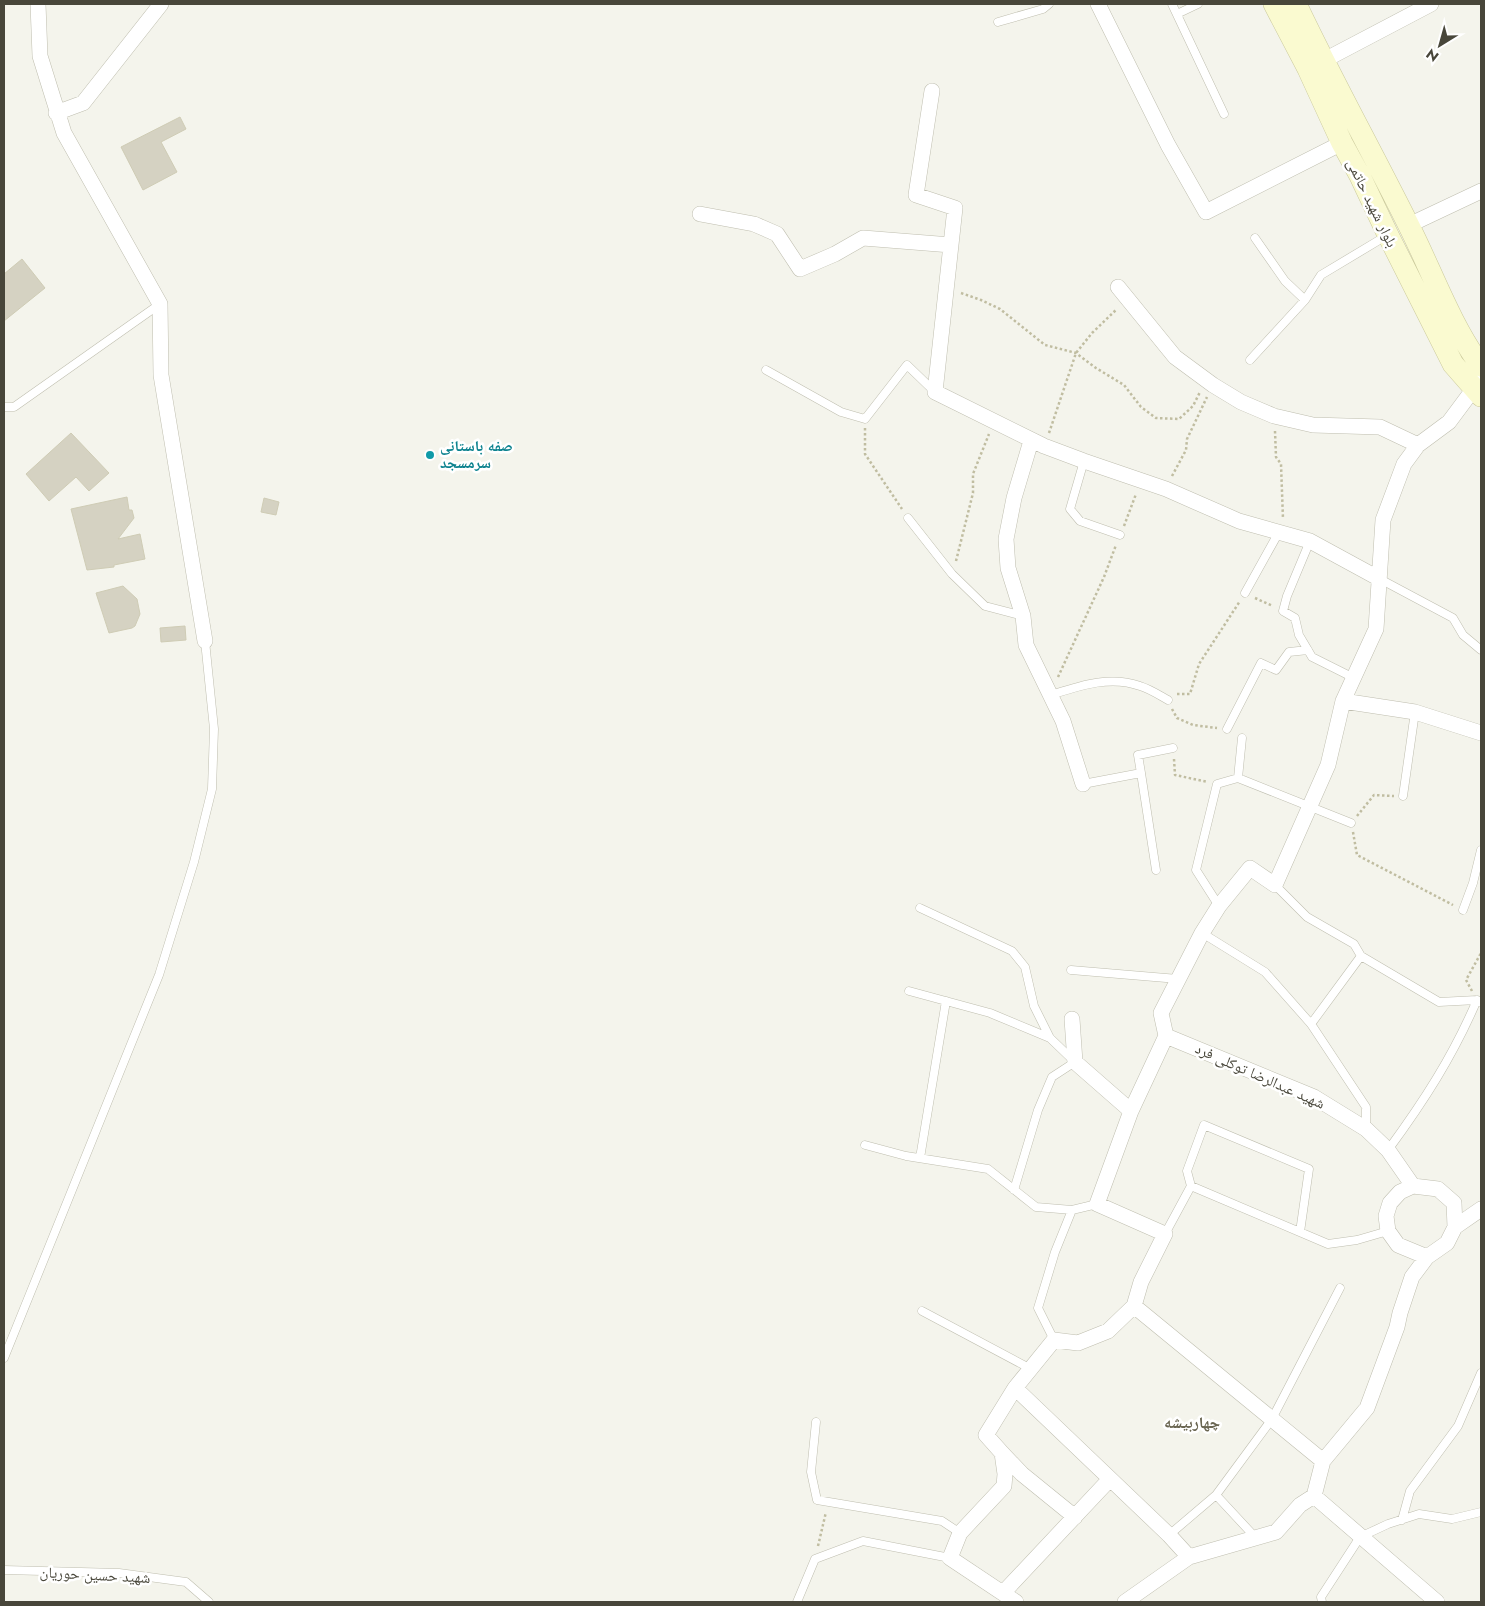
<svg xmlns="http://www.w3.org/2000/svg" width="1485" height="1606" viewBox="0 0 1485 1606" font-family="Jost,'Noto Naskh Arabic',sans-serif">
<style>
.building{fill:#d5d2c2;stroke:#cfccb5}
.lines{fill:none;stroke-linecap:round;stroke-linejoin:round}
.service-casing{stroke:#bfbeaf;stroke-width:9}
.minor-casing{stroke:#bfbeaf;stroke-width:16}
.secondary-casing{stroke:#cac99b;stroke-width:22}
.path{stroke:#c0bda1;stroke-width:2.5;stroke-dasharray:2.5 2.5;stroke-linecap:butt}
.service{stroke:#fff;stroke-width:8}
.minor{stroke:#fff;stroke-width:15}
.secondary{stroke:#fafad0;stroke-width:21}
.culture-dot{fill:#0f9aa8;stroke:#fff;stroke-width:2}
.labels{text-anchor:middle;stroke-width:5;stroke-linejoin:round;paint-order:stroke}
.street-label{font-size:15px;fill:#48463a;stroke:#fff}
.culture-label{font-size:15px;font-weight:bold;fill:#0d838f;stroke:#fff;text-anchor:start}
.neighbourhood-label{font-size:16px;font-weight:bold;fill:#6a6652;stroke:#fff}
</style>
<rect width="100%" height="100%" fill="#f4f4ec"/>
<path class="building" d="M180 117 186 129 161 142 177 172 143 190 121 147Z
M22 259 45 288 4 321V274Z
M71 433 109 473 89 491 76 477 49 501 26 474Z
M127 497 129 510H132L134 518 118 539 140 534 145 559 114 565V567L87 570 71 509Z
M264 498 279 502 276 515 261 512Z
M123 586 137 599 140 614 135 626 132 628 109 633 96 593Z
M185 626 186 640 161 642 160 628Z"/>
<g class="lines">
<g class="service-casing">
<path id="service" d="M1172 4 1224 114
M1177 14 1198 4
M998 22 1043 9 1049 4
M1255 238 1285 281 1305 300
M1250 360 1305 300 1321 275 1386 236
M766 370 841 412 865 419 907 365 935 392
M4 407H14L160 304
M1084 461 1070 509 1080 521 1120 535
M908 518 952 574 985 606 1023 616
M1310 541 1287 596 1283 611 1295 618 1299 635 1312 657 1354 678
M1378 578 1453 618 1463 635 1481 650
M1245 593 1279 532
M1051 695C1079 686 1110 675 1140 686 1150 689 1159 695 1168 700
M1227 729 1261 663 1276 670 1289 652 1308 650
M1141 773 1156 870
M1238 778 1242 738
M1083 784 1141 773 1138 755 1173 748
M1403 796 1415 712
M1275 885 1307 917 1354 944 1361 956 1311 1024
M1219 906 1196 870 1217 784 1238 778 1351 823
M920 908 1012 951 1025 967 1034 1006 1050 1038 1075 1062 1052 1077 1038 1110 1014 1190
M1463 910 1473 883 1481 850
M1202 933 1265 972 1311 1024 1366 1107V1129
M1361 956 1439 1002 1477 1000 1480 1002
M1071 970 1178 979
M909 991 990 1013 1050 1038
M865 1145 906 1156 988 1169 1036 1207 1072 1210
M1388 1150C1424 1101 1453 1056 1477 1000
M920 1158 946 1001
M1191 1186 1187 1171 1204 1125 1309 1169 1300 1232
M1165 1234 1191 1186 1328 1244 1357 1240 1388 1231
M922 1311 1031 1369
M1054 1340 1038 1308 1055 1252 1072 1210 1097 1204
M4 1358 159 975 194 862 212 789 214 729 205 641
M816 1422 811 1472 817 1500 942 1521 960 1533
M1402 1520 1410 1491 1458 1426 1481 1373
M1169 1535 1216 1495
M1255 1537 1216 1495 1272 1419 1340 1288
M4 1570 119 1573 186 1582 209 1602
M797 1602 815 1559 863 1541 950 1558
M1322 1602 1321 1597 1360 1537 1388 1524 1419 1514 1452 1519 1481 1512"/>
</g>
<g class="minor-casing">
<path id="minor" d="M38 4 40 56 64 133 160 304 161 375 205 641
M1098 4 1168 145 1206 212 1342 143
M1315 65 1431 4
M932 91 916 195 955 208 935 392 1044 446 1084 461 1166 489 1239 521 1310 541 1378 578
M56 113 83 103 161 4
M700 214 754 224 777 234 800 269 835 254 863 238 951 245
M1409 225 1481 191
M1118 287 1175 357 1213 385 1241 402 1274 416 1313 425 1380 427 1418 445
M1031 441 1014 498 1006 539 1008 568 1023 616 1026 645 1063 721 1083 784
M1343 701 1415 712 1481 733
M1072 1019 1075 1062 1131 1111
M1166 1036 1314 1097 1366 1129 1388 1150 1413 1186
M1427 1257 1398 1245 1388 1231 1386 1216 1390 1203 1400 1192 1413 1186 1438 1189 1454 1203 1455 1227
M1015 1388 1169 1535 1189 1557
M1002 1453 1022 1474 1075 1517
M1323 1461 1367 1408 1397 1327 1400 1313 1412 1277 1427 1257 1447 1243 1455 1227 1481 1209
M1314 1496 1323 1461 1134 1306 1141 1282 1165 1234 1097 1204 1131 1111 1166 1036 1161 1013 1202 933 1219 906 1250 868 1275 885 1328 765 1343 701 1376 629 1383 520 1404 464 1418 445 1449 422 1481 379
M1314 1496 1437 1602
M1003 1593 1110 1479
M1016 1602 950 1558 960 1533 1004 1486 1005 1474 1002 1453 986 1435 1015 1388 1054 1340 1078 1343 1108 1331 1134 1306
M1125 1602 1189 1557 1276 1532 1300 1505 1314 1496"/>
</g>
<g class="secondary-casing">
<path id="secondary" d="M1274 4 1308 69 1342 143 1360 176 1388 235 1453 364 1481 396
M1296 4C1331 78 1371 150 1408 224 1432 271 1450 324 1481 366"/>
</g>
<path class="path" d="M961 293 981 300 1000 309 1045 345 1076 353 1096 368 1124 385 1141 407 1156 418 1179 419 1193 406 1200 392
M865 428V454L902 509
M1275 431 1276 457 1281 464 1283 519
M1049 433 1076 353 1092 333 1117 309
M1172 476 1186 450 1187 439 1207 397
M1124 526 1136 494
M956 561 973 493V474L989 434
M1255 598 1273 606
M1058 677 1104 577 1116 545
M1177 694H1190L1199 664 1240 601
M1172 709 1177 718 1193 725 1217 728
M1174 759 1175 775 1208 782
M1357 816 1374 795 1394 796
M1353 832 1357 855 1453 905
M1472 991 1466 980 1481 953
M818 1546 826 1512"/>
<use href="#service" class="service"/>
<use href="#minor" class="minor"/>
<use href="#secondary" class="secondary"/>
</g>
<circle class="culture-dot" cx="430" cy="455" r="5"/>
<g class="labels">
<g class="street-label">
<text transform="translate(1372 203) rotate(64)" y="5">بلوار شهید حاتمی</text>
<text transform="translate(1260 1076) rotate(24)" y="5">شهید عبدالرضا توکلی فرد</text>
<text transform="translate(95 1575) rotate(3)" y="5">شهید حسین حوریان</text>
</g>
<g class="culture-label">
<text x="440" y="451">صفه باستانی<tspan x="440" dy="17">سرمسجد</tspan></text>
</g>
<g class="neighbourhood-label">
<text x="1192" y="1428">چهاربیشه</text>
</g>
</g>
<rect width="1485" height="1606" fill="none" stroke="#48463a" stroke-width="10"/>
<g transform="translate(1440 45) rotate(217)" stroke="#ffffff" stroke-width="4" paint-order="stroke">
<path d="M0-4L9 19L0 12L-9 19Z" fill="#48463a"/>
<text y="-8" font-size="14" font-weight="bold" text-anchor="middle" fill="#48463a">N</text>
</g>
</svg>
